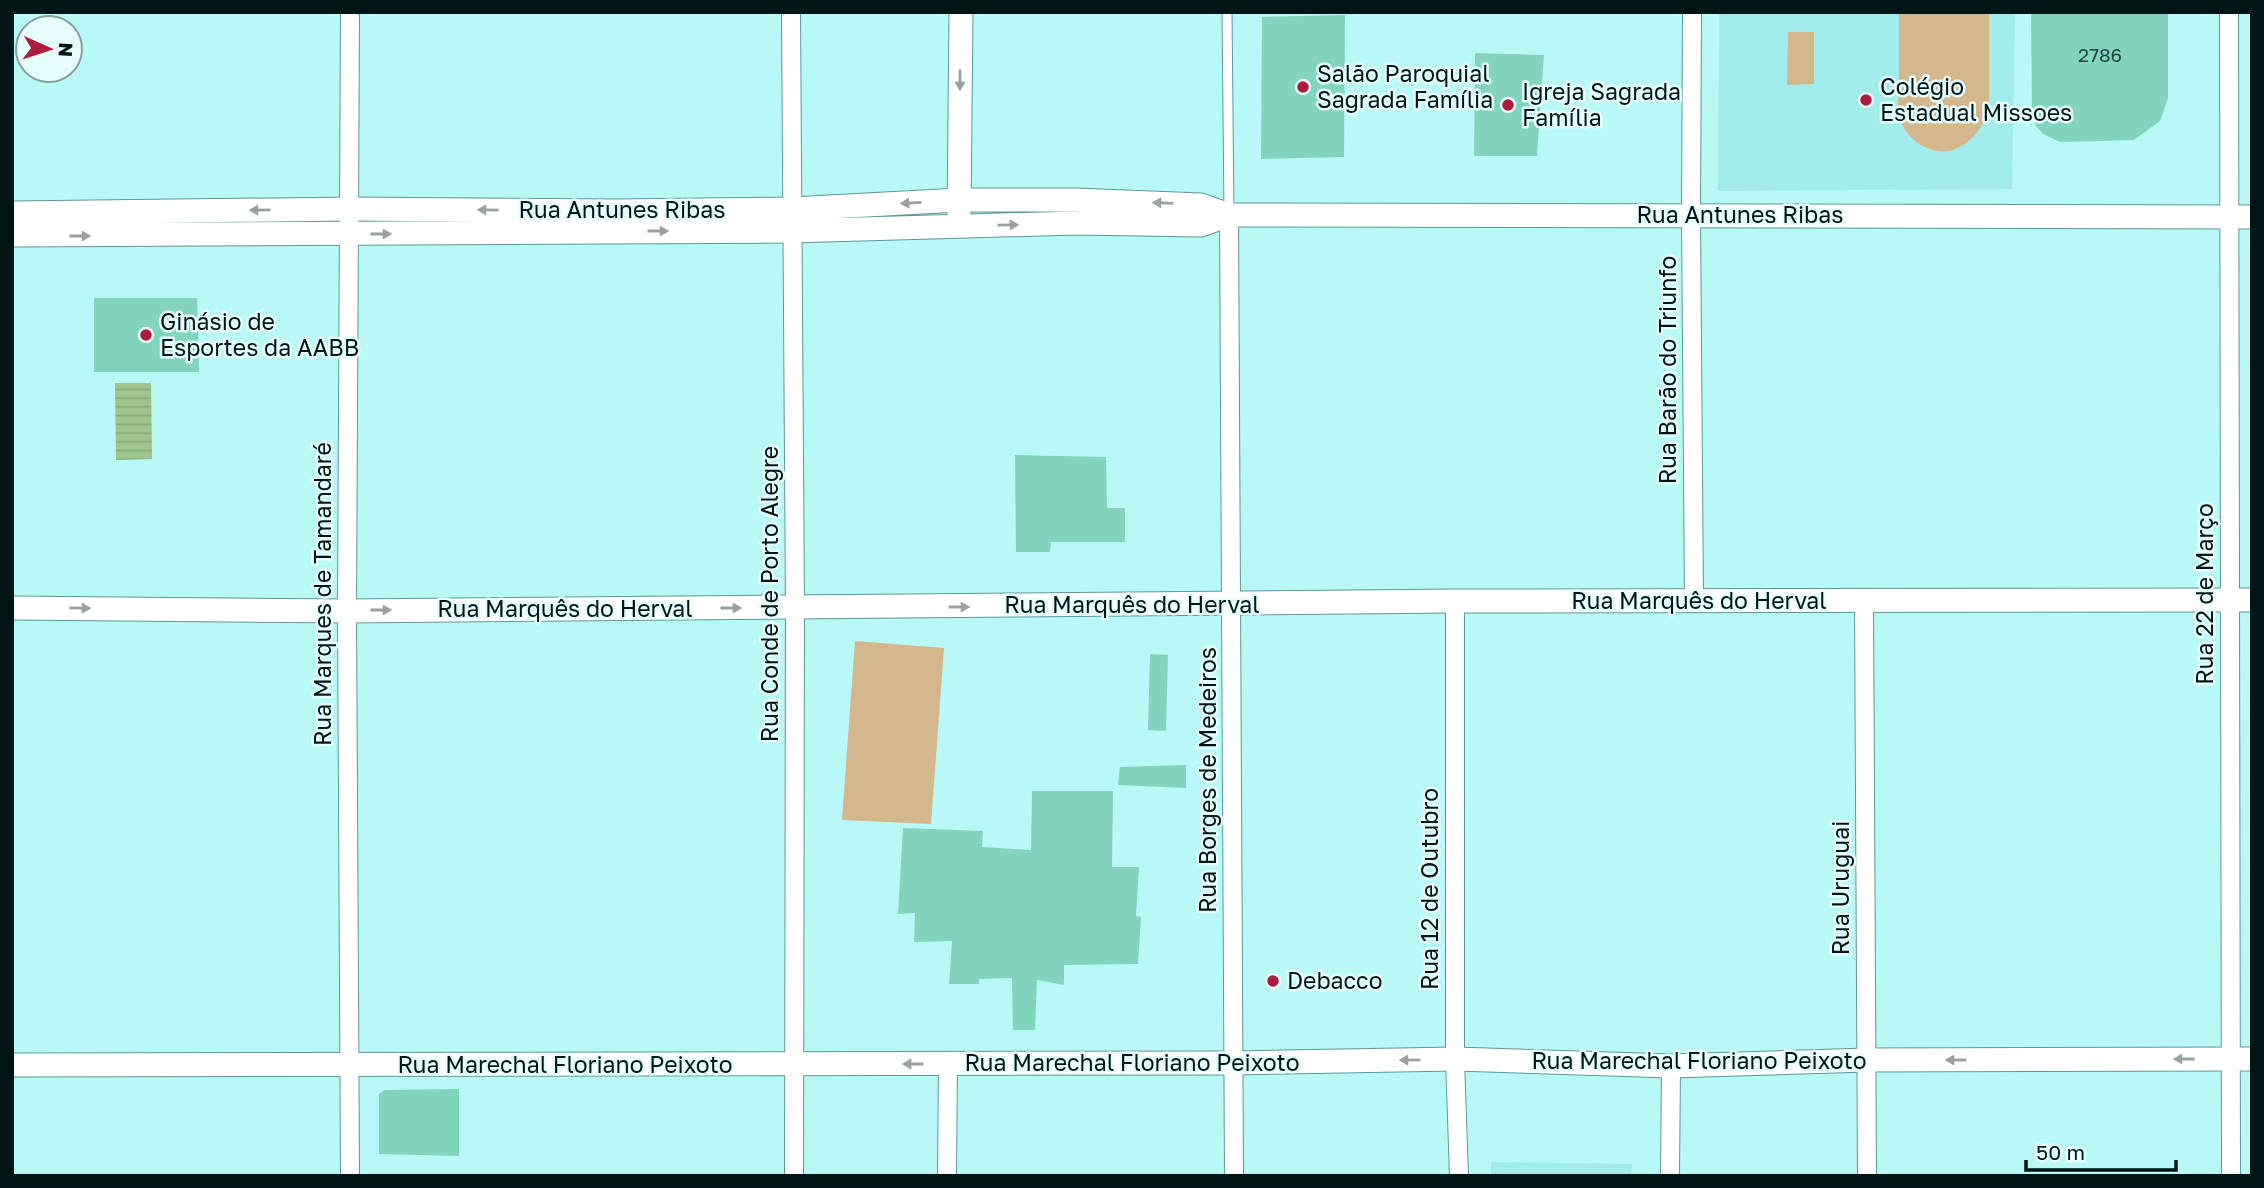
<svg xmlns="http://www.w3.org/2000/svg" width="2264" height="1188" viewBox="0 0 2264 1188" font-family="'Golos Text',sans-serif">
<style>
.built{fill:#a2eceb}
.green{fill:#d5b78d}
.water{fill:url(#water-rules)}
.building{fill:#82d4bf}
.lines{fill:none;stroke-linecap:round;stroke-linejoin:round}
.service-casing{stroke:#5c9999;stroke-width:11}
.minor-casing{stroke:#5c9999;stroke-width:20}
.tertiary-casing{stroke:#5c9999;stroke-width:25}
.service{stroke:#fff;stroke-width:9}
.minor{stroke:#fff;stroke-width:18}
.tertiary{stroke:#fff;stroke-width:23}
.oneway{fill:#99a1a1}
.poi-dot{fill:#af1b3d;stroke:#e5fdfc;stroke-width:2.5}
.labels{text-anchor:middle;stroke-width:5;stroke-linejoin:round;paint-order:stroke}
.number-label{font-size:19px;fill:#204540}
.poi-label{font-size:23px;fill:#001515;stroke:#e5fdfc;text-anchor:start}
.street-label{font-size:23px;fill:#001515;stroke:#e5fdfc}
</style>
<defs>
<pattern id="water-rules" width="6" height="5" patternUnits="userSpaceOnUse" patternTransform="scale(1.75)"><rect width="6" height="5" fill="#a0c68e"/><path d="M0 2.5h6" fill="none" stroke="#88a97a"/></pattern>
</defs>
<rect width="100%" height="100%" fill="#b8f8f7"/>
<path class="built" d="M1719 12H2015L2012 189 1718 191Z
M1491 1162 1632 1164 1631 1176H1491Z"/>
<path class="green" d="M1899 12H1989V107C1984 126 1972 144 1952 150 1928 156 1904 138 1899 115 1897 107 1899 96 1899 88 1899 63 1899 38 1899 12Z
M1788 32H1814V84L1787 85Z
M855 641 944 648 931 824 842 820Z"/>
<path class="water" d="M115 383H151L152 459 116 460Z"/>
<path class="building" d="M2031 12H2168V98L2160 121 2134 140 2060 142 2043 134 2036 126 2032 113Z
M1345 15 1344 157 1261 159 1262 17Z
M1475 53 1544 55 1537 156H1474Z
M94 298H197L199 372H94Z
M1015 455 1106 457 1107 508H1125V542H1051L1050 552H1016Z
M1150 654 1168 655 1166 731 1148 730Z
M1186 765V788L1118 785 1120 767Z
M1032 791H1113L1112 867H1139L1136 916 1141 917 1138 964 1064 965V985L1037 980 1035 1030H1013L1012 978 979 979V984H949L952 941 914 942 915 913 898 914 903 828 983 831 982 847 1031 850Z
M459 1089V1156L379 1154V1094L384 1090Z"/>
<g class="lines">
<g class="service-casing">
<path id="service" d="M1227 12 1229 213"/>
</g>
<g class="minor-casing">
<path id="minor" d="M791 12 795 608 794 1176
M1692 12 1691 215 1694 602
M2229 12 2231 1176
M1229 215 1234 1176
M1864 600 1867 1176
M1455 601V1059L1459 1176
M350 1176 347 611 350 12
M947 1176 948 1064
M1670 1176 1671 1066"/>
</g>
<g class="tertiary-casing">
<path id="tertiary" d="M12 213 351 209 617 211 792 209 959 200H1075L1201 205 1229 215
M959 216 961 12
M12 235 792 231 1075 223 1201 225 1229 215 2252 217
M12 608 347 611 1455 601 2252 600
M12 1065 1234 1063 1455 1059 1671 1066 1867 1060 2252 1059"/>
</g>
<use href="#service" class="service"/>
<use href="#minor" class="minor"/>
<use href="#tertiary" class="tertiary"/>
</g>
<defs><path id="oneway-solid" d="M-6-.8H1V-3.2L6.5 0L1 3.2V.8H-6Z" transform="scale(1.75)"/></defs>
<g class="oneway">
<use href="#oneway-solid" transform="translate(960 80) rotate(90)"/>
<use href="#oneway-solid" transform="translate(911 203) rotate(177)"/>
<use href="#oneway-solid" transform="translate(1163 203) rotate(-178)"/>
<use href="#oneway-solid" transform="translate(260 210) rotate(179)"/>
<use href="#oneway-solid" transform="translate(488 210) rotate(-179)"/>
<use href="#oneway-solid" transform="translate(1008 225) rotate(-1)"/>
<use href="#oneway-solid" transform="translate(658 231)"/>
<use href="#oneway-solid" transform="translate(381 234)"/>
<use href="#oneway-solid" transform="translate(80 236)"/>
<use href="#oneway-solid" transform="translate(959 607)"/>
<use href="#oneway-solid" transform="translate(80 608) rotate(1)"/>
<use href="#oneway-solid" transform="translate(731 608)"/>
<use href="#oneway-solid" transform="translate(381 610)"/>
<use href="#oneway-solid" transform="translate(2184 1059) rotate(180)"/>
<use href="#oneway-solid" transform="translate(1410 1060) rotate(179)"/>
<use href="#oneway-solid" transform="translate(1956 1060) rotate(180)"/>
<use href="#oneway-solid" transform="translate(913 1064) rotate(180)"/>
</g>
<g class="poi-dot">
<circle cx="1303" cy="87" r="7"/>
<circle cx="1866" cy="100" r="7"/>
<circle cx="1508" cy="105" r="7"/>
<circle cx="146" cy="335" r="7"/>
<circle cx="1273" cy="981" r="7"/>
</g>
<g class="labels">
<g class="number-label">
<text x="2100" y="62">2786</text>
</g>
<g class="poi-label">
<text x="1317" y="82">Salão Paroquial<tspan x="1317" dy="26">Sagrada Família</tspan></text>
<text x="1880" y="95">Colégio<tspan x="1880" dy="26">Estadual Missoes</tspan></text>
<text x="1522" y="100">Igreja Sagrada<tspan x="1522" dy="26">Família</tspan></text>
<text x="160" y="330">Ginásio de<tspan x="160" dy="26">Esportes da AABB</tspan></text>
<text x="1287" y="989">Debacco</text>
</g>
<g class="street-label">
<text x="622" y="218">Rua Antunes Ribas</text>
<text x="1740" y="223">Rua Antunes Ribas</text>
<text transform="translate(1668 370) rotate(-90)" y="8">Rua Barão do Triunfo</text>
<text transform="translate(323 594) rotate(-90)" y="8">Rua Marques de Tamandaré</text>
<text transform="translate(770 594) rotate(-90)" y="8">Rua Conde de Porto Alegre</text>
<text transform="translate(2205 594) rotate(-90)" y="8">Rua 22 de Março</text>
<text x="1699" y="609">Rua Marquês do Herval</text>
<text x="1132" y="613">Rua Marquês do Herval</text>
<text x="565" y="617">Rua Marquês do Herval</text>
<text transform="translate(1208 780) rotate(-90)" y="8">Rua Borges de Medeiros</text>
<text transform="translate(1841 888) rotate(-90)" y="8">Rua Uruguai</text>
<text transform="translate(1430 889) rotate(-90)" y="8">Rua 12 de Outubro</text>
<text x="1699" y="1069">Rua Marechal Floriano Peixoto</text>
<text x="1132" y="1071">Rua Marechal Floriano Peixoto</text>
<text x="565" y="1073">Rua Marechal Floriano Peixoto</text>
</g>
</g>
<rect width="2264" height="1188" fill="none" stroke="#001515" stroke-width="28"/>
<g transform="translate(49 49) rotate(93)"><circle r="33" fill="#e5fdfc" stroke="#89a0a0" stroke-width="2"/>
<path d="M0-5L12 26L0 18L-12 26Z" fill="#af1b3d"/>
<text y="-10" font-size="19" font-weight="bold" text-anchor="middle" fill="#001515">N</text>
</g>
<path d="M2026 1160v10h150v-10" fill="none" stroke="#001515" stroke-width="3.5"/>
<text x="2036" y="1160" font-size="21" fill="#001515" stroke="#e5fdfc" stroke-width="5" paint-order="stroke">50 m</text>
</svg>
